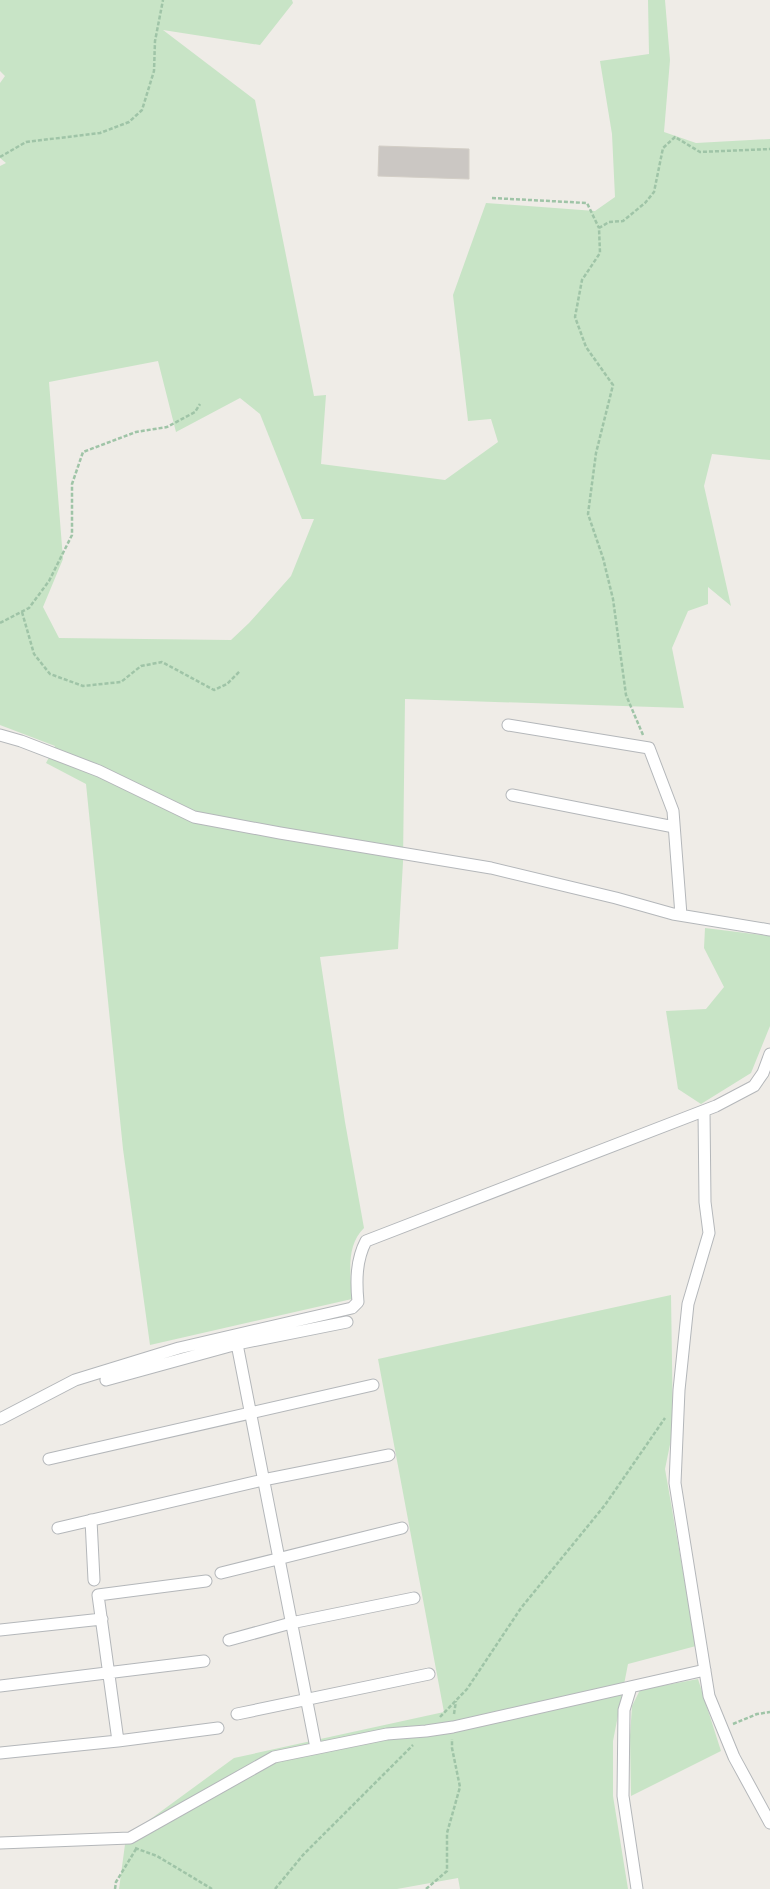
<svg xmlns="http://www.w3.org/2000/svg" width="770" height="1889" viewBox="0 0 770 1889" font-family="'Source Sans 3',sans-serif">
<style>
.green{fill:#c8e4c6;fill-rule:evenodd}
.building{fill:#cbc7c3;stroke:#d3cec6}
.lines{fill:none;stroke-linecap:round;stroke-linejoin:round}
.minor-casing{stroke:#b4b7ba;stroke-width:13}
.path{stroke:#9fc4a7;stroke-width:2.5;stroke-dasharray:4 2;stroke-linecap:butt}
.minor{stroke:#fff;stroke-width:11}
</style>
<rect width="100%" height="100%" fill="#efece7"/>
<path class="green" d="M0 0H292L293 3 260 45 163 30 255 100 314 396 326 395 321 464 445 480 498 442 491 419 468 421 453 295 486 203 595 211 615 197 612 134 600 61 649 54 648 0H665L670 60 664 132 696 143 770 139V460L712 454 704 486 731 606 708 587V604L688 611 672 648 684 708 405 699 403 862 398 949 320 957 345 1122 364 1228C345 1247 351 1274 352 1299L150 1345 123 1149 86 784 46 763 55 746 0 725V166L6 163 0 158V83L5 76 0 71ZM158 361 176 432 240 398 260 414 302 519H314L291 576 249 623 231 640 59 638 43 607 63 559 49 382Z
M705 928 770 936V1026L751 1073 701 1104 678 1089 666 1011 706 1009 724 987 704 948Z
M671 1295 673 1430 665 1469 696 1646 628 1664 613 1741V1796L628 1889H460L458 1878 397 1889H119L126 1837 234 1758 444 1712 378 1359Z
M698 1679 721 1751 631 1796 630 1736 632 1706 640 1690Z"/>
<path class="building" d="M379 146 469 149V179L378 176Z"/>
<g class="lines">
<g class="minor-casing">
<path id="minor" d="M508 725 649 748 673 811 681 915
M0 735 21 741 99 771 194 817 280 833 491 868 616 898 673 914 770 930
M512 795 674 827
M704 1111 705 1202 709 1233 688 1304 679 1390 675 1483 709 1696 734 1757 770 1823
M237 1344 316 1748
M106 1380 237 1344 347 1322
M0 1419 75 1380 179 1348 352 1308 358 1302C356 1281 356 1260 366 1241L716 1106 754 1086 763 1073 770 1054
M49 1459 373 1385
M91 1520 94 1580
M58 1528 263 1480 389 1455
M221 1573 402 1528
M0 1630 102 1619
M229 1640 291 1623 414 1598
M0 1686 204 1661
M631 1687 624 1710 623 1796 637 1889
M237 1714 429 1674
M118 1741 98 1595 206 1581
M0 1753 118 1741 218 1728
M0 1843 130 1838 274 1757 387 1734 426 1731 453 1727 705 1670"/>
</g>
<path class="path" d="M0 157 26 142 100 133 129 122 142 110 154 71 155 41 163 0
M492 198 587 203 599 228
M22 612 34 654 50 674 83 686 121 682 141 666 162 662 214 690 227 684 240 671
M0 623 29 608 49 581 72 535V484L83 452 136 432 167 427 195 412 200 404
M643 735 626 695 613 599 603 558 588 514 596 453 613 385 586 347 575 317 582 280 600 253 599 228 609 222 623 221 645 203 654 192 663 148 675 137 700 152 770 149
M454 1714 456 1701
M440 1717 467 1689 521 1608 605 1505 665 1418
M733 1724 757 1714 770 1712
M135 1848 157 1856 212 1889
M115 1889 116 1882 136 1849
M275 1889 303 1855 413 1745
M426 1889 447 1871V1833L460 1787 452 1748V1739"/>
<use href="#minor" class="minor"/>
</g>
</svg>
